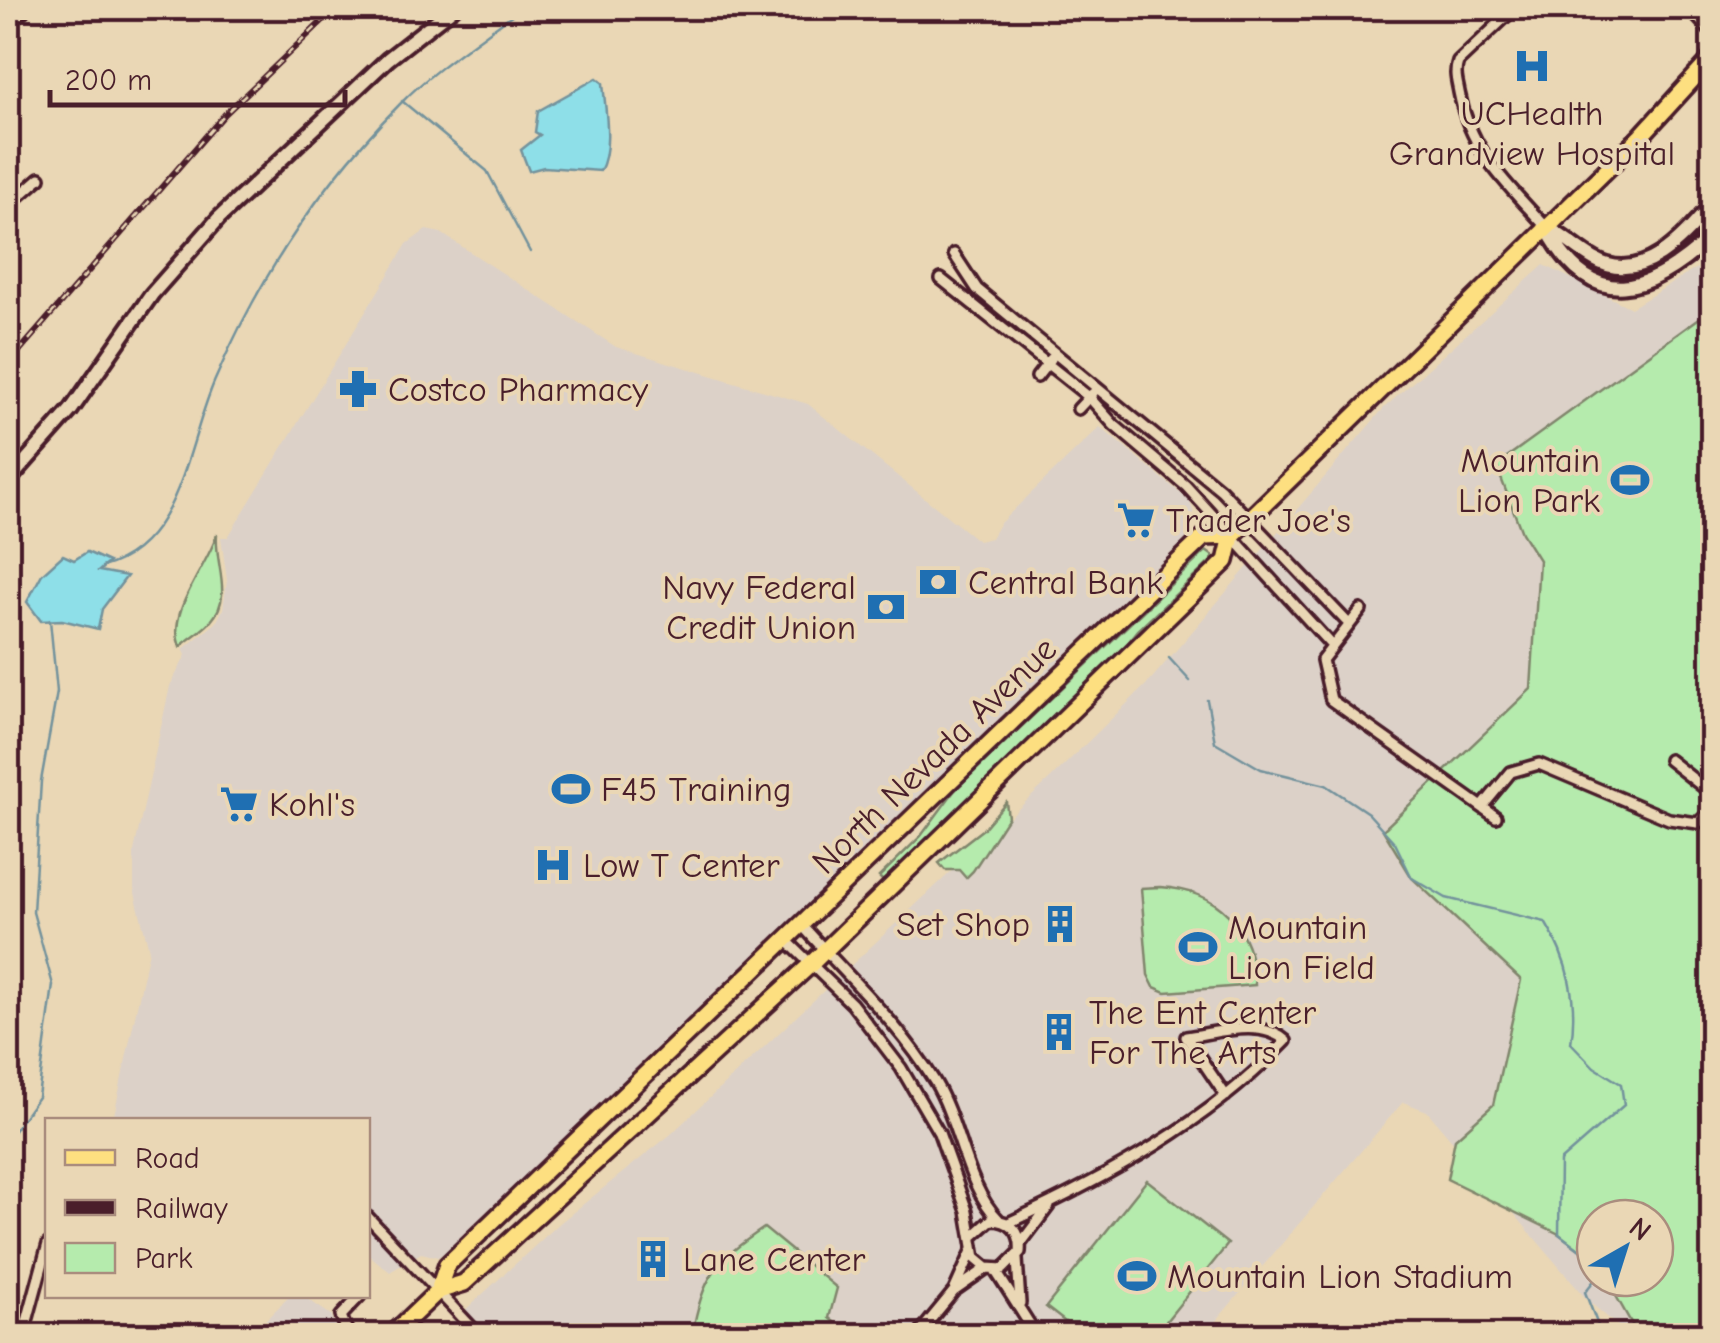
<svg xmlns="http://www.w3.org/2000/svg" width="1720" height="1343" viewBox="0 0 1720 1343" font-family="'Comic Neue',sans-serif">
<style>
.built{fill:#dcd1c8;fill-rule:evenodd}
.green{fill:#b5ebad;stroke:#80856c;stroke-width:2.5}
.water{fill:#8edfe8;stroke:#73929c;stroke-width:2.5}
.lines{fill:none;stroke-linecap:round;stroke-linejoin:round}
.stream{stroke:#73929c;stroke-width:2.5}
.street-casing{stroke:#4a1f2b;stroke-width:16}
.secondary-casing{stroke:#4a1f2b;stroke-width:20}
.primary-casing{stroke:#4a1f2b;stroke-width:22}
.highway-casing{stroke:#4a1f2b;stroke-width:25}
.street{stroke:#ead7b5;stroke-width:9}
.secondary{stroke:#ead7b5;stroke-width:12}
.primary{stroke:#fddf80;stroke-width:15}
.highway{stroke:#fddf80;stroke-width:18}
.rail-casing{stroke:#4a1f2b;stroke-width:6}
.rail{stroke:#ead7b5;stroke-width:2.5;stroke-dasharray:8;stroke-linecap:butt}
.labels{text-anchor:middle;stroke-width:8;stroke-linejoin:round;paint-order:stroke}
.poi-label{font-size:35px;fill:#4a1f2b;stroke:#ead7b5;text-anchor:start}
.street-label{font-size:35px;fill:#4a1f2b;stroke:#ead7b5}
</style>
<rect width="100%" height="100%" fill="#ead7b5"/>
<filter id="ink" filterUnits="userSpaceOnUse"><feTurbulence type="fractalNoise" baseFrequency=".01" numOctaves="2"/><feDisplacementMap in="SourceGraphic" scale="20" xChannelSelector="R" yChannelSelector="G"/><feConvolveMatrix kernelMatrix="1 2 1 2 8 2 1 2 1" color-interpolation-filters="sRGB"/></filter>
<g filter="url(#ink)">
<path class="built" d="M426 230 441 233 616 347 808 404 978 541 991 538 999 524 1100 427 1189 500 1196 518 1191 535 446 1252 438 1257 421 1253 390 1272 368 1254V1120H113L149 950 134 889V851L170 686 186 655 183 649 216 623 223 609 227 580 221 537H228L407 244Z
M1712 259V1335H1629L1588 1301 1427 1111 1403 1102 1204 1335 437 1336 561 1222 670 1135 1049 780 1148 683 1384 408 1544 265 1631 308ZM1595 1218H1655V1278H1595Z
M290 1296H303L331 1315 340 1335 252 1333Z"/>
<path class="green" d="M1712 309V1335H1638L1606 1278H1655V1218H1595V1261L1559 1234 1447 1179 1455 1139 1493 1105 1521 980 1412 878 1383 830 1531 689 1539 560 1522 533 1496 465Z
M217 534C214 564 234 595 211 621 203 631 190 637 180 647 166 611 207 568 217 534Z
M1206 551 1213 556 1211 561 1138 630 1111 664 884 882 879 877 921 836 955 790Z
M1006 802 1008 817 973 871 966 878 959 870H945L939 863 983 829Z
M1160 887C1218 890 1253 927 1255 985L1166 992 1154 987 1148 975 1141 888Z
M1147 1180 1228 1244 1155 1335H1082L1046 1307Z
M764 1228 837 1288 829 1318 851 1335H692C703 1276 715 1261 764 1228Z"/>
<path class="water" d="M597 78 603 83C605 108 613 148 600 171L544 167 529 171 521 150 540 135 535 132 538 111Z
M87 552 109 562 99 571 127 576 102 609 98 629 62 620 41 621 27 602 42 574 63 555 74 560Z"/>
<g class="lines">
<path class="stream" d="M402 101 487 171 530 252
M102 567C181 546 187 443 215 380 260 276 321 183 401 103 436 67 482 38 521 8
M1169 658 1190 681
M1207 700 1215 742 1261 769 1326 785 1368 813 1395 843 1412 878 1446 898 1545 922C1568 959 1578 1001 1571 1043L1594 1067 1621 1084 1624 1105 1560 1161 1559 1234 1595 1261
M8 1139 38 1097 53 985 33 912 41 781 57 692 50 620
M1596 1278 1585 1292 1602 1336"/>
<g class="street-casing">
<path id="street" d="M1515 8 1458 62C1454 73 1457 81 1459 92 1470 151 1507 184 1546 227
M1689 8 1712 33
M8 206 40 178
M954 254 977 289 1221 490 1348 623
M941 279 1089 397 1114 425 1186 486 1332 646
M1037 377 1051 359
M1078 409 1093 393
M1361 610 1322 660 1331 700 1496 817
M1482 807 1511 772 1539 764 1669 819 1698 823 1709 813 1707 790 1669 760
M801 924C847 976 899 1023 935 1082 960 1124 966 1187 999 1220
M785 939 852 1004 901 1068 939 1133 967 1211 975 1258 987 1268 1003 1269 1020 1252C1022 1232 1011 1220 991 1220L973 1236
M368 1217 480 1336
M1008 1223C1108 1177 1209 1122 1286 1041 1261 1018 1217 1033 1186 1037L1226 1096
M1021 1243 1049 1206
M1017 1259 1020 1303
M995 1270 1037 1336
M954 1291 987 1268
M23 1336 48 1244
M349 1336 341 1316 360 1296
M917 1336 954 1291 972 1251"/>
</g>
<g class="secondary-casing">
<path id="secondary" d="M1546 227C1592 316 1650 294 1712 236
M1548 228C1565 237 1578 250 1594 259 1641 287 1685 237 1712 204
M8 481 71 410 152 294 219 218 388 59 453 8"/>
</g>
<g class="primary-casing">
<path id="primary" d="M438 1291 464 1283 810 965 1226 561 1232 536 1641 136 1712 58
M391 1336 438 1291 447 1265 1204 537 1232 536"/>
</g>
<g class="highway-casing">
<path id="highway" d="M8 16 20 8"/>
</g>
<use href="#street" class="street"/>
<use href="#secondary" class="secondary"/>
<use href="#primary" class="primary"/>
<use href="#highway" class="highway"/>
<g class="rail-casing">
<path id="rail" d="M8 364 225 114 336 8"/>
</g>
<use href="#rail" class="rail"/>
</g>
</g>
<defs>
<g id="hospital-bare" transform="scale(3)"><path d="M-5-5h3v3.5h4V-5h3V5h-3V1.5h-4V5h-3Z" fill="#1f6fb2" stroke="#ead7b5" stroke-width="2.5" paint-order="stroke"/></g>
<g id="pharmacy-bare" transform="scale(3)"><path d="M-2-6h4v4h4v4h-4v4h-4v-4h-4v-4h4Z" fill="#1f6fb2" stroke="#ead7b5" stroke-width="2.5" paint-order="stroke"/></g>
<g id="stadium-bare" transform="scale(3)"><path d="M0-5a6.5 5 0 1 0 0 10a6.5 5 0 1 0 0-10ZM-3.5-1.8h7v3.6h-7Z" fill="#1f6fb2" stroke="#ead7b5" stroke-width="2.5" paint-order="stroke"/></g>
<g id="supermarket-bare" transform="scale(3)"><path d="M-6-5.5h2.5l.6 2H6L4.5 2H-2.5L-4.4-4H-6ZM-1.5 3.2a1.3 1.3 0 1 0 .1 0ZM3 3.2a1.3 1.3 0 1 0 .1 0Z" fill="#1f6fb2" stroke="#ead7b5" stroke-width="2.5" paint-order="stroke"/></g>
<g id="bank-bare" transform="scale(3)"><path d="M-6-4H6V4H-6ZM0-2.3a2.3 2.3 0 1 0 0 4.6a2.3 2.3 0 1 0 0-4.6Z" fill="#1f6fb2" stroke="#ead7b5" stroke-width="2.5" paint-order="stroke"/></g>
<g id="building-bare" transform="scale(3)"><path d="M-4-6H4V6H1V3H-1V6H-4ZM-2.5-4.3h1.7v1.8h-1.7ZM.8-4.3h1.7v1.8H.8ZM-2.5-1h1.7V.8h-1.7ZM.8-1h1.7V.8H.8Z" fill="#1f6fb2" stroke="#ead7b5" stroke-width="2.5" paint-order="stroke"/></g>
</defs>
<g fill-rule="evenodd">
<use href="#hospital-bare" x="1532" y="66"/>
<use href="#pharmacy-bare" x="358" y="389"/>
<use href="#stadium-bare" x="1630" y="480"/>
<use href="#supermarket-bare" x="1136" y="520"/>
<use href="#bank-bare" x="938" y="582"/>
<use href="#bank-bare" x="886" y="607"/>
<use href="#stadium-bare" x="571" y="789"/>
<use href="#supermarket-bare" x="239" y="804"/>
<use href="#hospital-bare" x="553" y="865"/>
<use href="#building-bare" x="1060" y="924"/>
<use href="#stadium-bare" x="1198" y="947"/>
<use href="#building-bare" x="1059" y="1032"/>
<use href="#building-bare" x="653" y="1259"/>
<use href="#stadium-bare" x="1137" y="1276"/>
</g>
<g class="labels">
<g class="poi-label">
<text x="1532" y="125" text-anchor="middle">UCHealth<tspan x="1532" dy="40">Grandview Hospital</tspan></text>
<text x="388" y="401">Costco Pharmacy</text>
<text x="1600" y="472" text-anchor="end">Mountain<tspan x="1600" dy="40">Lion Park</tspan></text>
<text x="1166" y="532">Trader Joe's</text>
<text x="968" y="594">Central Bank</text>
<text x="856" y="599" text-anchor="end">Navy Federal<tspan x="856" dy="40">Credit Union</tspan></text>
<text x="601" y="801">F45 Training</text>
<text x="269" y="816">Kohl's</text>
<text x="583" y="877">Low T Center</text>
<text x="1030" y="936" text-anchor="end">Set Shop</text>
<text x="1228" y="939">Mountain<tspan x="1228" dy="40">Lion Field</tspan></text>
<text x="1089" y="1024">The Ent Center<tspan x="1089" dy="40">For The Arts</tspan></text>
<text x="683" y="1271">Lane Center</text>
<text x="1167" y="1288">Mountain Lion Stadium</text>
</g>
<g class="street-label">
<text transform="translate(934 755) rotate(-44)" y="12">North Nevada Avenue</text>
</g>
</g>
<rect width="1720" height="1343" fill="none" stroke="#ead7b5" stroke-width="40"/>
<rect x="20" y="20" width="1680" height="1303" fill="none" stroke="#4a1f2b" stroke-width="4" filter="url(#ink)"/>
<rect x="45" y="1118" width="325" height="180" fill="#ead7b5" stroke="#aa8d7e" stroke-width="2.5"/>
<rect x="65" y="1150" width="50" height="15" fill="#fddf80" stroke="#aa8d7e" stroke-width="2.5"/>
<text x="135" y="1168" font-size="30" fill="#4a1f2b">Road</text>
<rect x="65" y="1200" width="50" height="15" fill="#4a1f2b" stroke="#aa8d7e" stroke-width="2.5"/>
<text x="135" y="1218" font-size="30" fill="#4a1f2b">Railway</text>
<rect x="65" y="1243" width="50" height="30" fill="#b5ebad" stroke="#aa8d7e" stroke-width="2.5"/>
<text x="135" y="1268" font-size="30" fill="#4a1f2b">Park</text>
<g transform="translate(1625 1248) rotate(39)"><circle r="48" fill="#ead7b5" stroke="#aa8d7e" stroke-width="2.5"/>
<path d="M0-8L18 38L0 25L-18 38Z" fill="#1f6fb2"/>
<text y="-15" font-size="28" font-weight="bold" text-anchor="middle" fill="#4a1f2b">N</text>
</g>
<path d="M50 90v15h295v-15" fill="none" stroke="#4a1f2b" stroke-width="5"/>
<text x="65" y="90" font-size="30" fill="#4a1f2b" stroke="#ead7b5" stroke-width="8" paint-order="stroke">200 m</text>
</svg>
